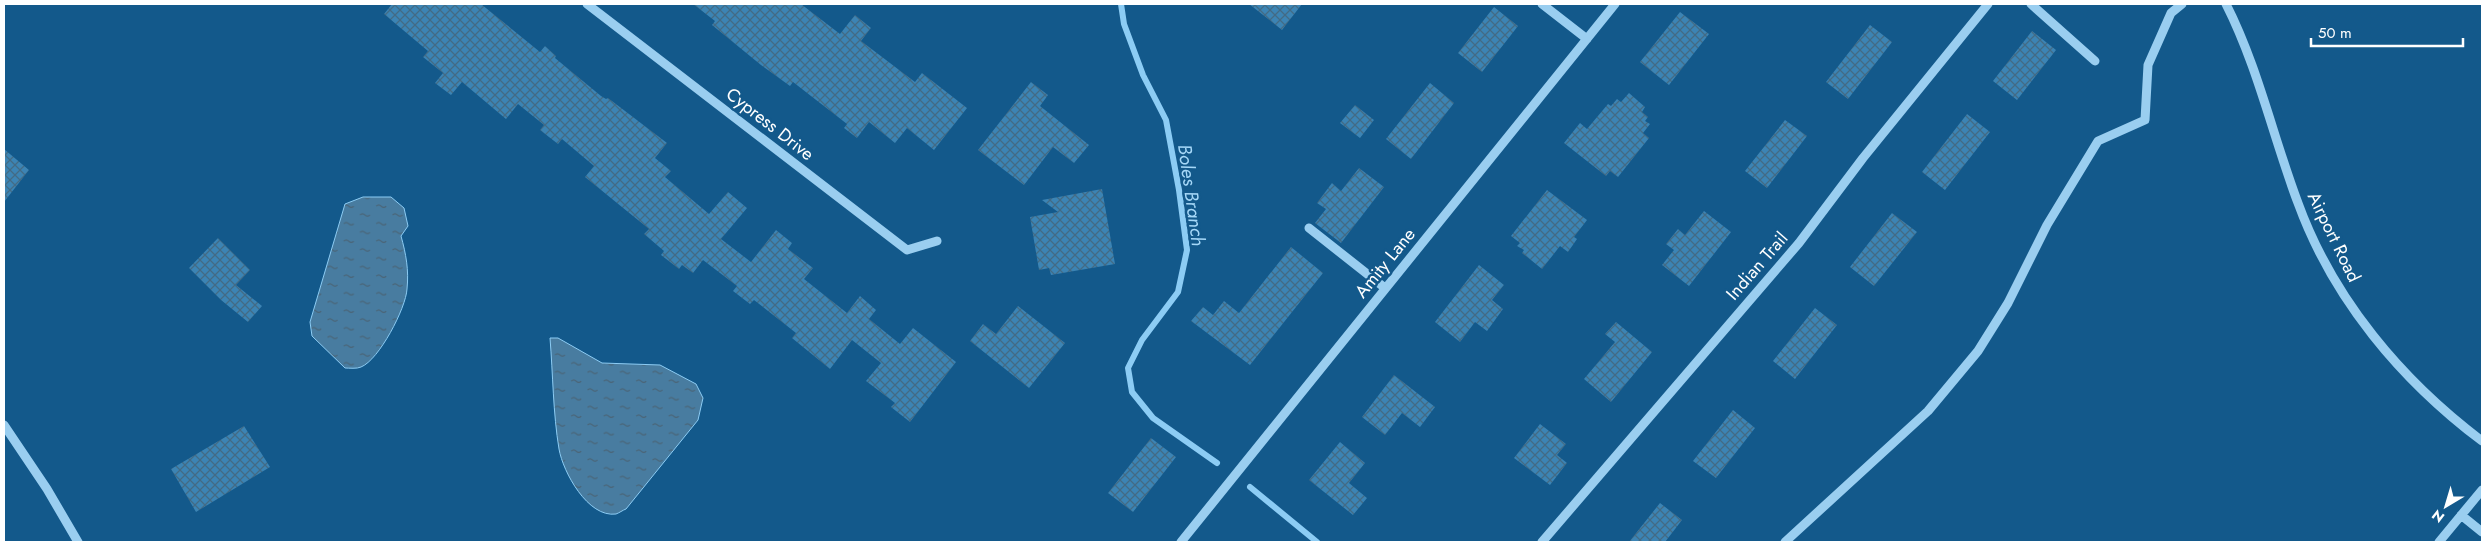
<svg xmlns="http://www.w3.org/2000/svg" width="2486" height="546" viewBox="0 0 2486 546" font-family="Jost,sans-serif">
<style>
.water{fill:url(#water-ripples);stroke:#8cccf4}
.lines{fill:none;stroke-linecap:round;stroke-linejoin:round}
.stream{stroke:#8cccf4;stroke-width:6}
.building{fill:url(#building-cross-hatch)}
.minor{stroke:#9acef0;stroke-width:9}
.labels{text-anchor:middle;stroke-width:5;stroke-linejoin:round;paint-order:stroke}
.street-label{font-size:18px;fill:#fff;stroke:#13598b}
.water-label{font-size:19px;font-style:italic;fill:#a6d8f8;stroke:#13598b}
</style>
<defs>
<pattern id="water-ripples" width="26" height="14" patternUnits="userSpaceOnUse" patternTransform="scale(1.25)"><rect width="26" height="14" fill="#487ca0"/><path d="M2 4q2-2 4 0t4 0M15 11q2-2 4 0t4 0" fill="none" stroke="#4a6476"/></pattern>
<pattern id="building-cross-hatch" width="8" height="8" patternUnits="userSpaceOnUse" patternTransform="scale(1.25)"><rect width="8" height="8" fill="#3c84b4"/><path d="M0 0l8 8M0 8l8-8" fill="none" stroke="#436b85"/></pattern>
</defs>
<rect width="100%" height="100%" fill="#13598b"/>
<path class="water" d="M363 197H391L404 208 408 226 401 236C406 254 409 270 407 289 406 308 379 360 361 367 357 369 349 368 345 368L312 336 310 322 345 204Z
M550 338H558L602 363 660 365 696 384 703 398 698 420 626 509C623 510 619 513 616 514 588 518 563 472 559 449 553 413 553 375 550 338Z"/>
<g class="lines">
<path class="stream" d="M1121 4 1124 24 1143 75 1166 120 1179 190 1187 250 1178 292 1142 340 1128 368 1132 392 1153 418 1217 463
M1250 487 1317 542"/>
</g>
<path class="building" d="M392 4H481L540 52 545 46 556 56 555 58 601 96 606 99 608 98 667 143 655 158 671 171 665 177 709 214 728 192 747 208 721 239 751 262 776 230 792 243 788 249 813 268 804 279 847 313 860 296 876 310 869 319 900 344 913 328 956 362 910 422 891 407 895 403 866 381 881 363 852 340 830 369 792 338 796 333 754 300 750 304 733 291 737 286 703 260 693 273 682 265 679 269 661 255 664 251 644 234 649 229 585 177 594 166 562 139 558 144 540 130 544 125 518 104 506 119 462 82 451 95 435 83 443 73 423 57 428 51 384 14Z
M693 4H801L840 34 855 15 871 28 861 41 915 82 922 73 967 108 934 150 907 128 895 143 869 122 857 138 844 128 847 124 793 82 790 86 761 65 712 25 715 21Z
M1249 4H1302L1282 30Z
M1494 7 1518 26 1482 72 1458 53Z
M1680 12 1709 34 1669 85 1640 62Z
M1870 25 1892 42 1848 99 1826 82Z
M2032 31 2056 50 2017 100 1993 81Z
M1031 82 1048 95 1040 106 1089 145 1074 163 1053 147 1024 185 978 150Z
M1430 83 1454 103 1411 159 1386 139Z
M1629 93 1645 107 1642 112 1648 117 1645 121 1650 124 1643 133 1649 138 1618 177 1610 171 1606 176 1564 143 1580 123 1587 129 1608 104 1611 106 1617 99 1621 102Z
M1355 105 1374 120 1360 138 1340 123Z
M1967 114 1990 132 1945 190 1922 172Z
M1785 120 1807 136 1767 188 1745 171Z
M4 149 29 170 4 202Z
M1359 168 1384 187 1341 243 1315 223 1326 209 1317 203 1332 183 1341 191Z
M1102 189 1115 264 1051 275 1049 268 1039 270 1030 217 1058 212 1042 200Z
M1547 190 1587 220 1574 237 1577 239 1568 252 1560 246 1542 269 1522 253 1524 250 1517 246 1520 243 1511 236Z
M1704 211 1731 232 1689 286 1662 265 1674 250 1666 244 1678 229 1685 235Z
M1892 213 1917 232 1874 286 1850 267Z
M218 238 250 270 236 285 262 306 248 322 221 300 189 268Z
M1291 247 1323 273 1250 365 1191 321 1203 307 1213 315 1224 301 1239 313Z
M1479 265 1504 285 1492 300 1503 309 1487 331 1475 322 1460 342 1435 322Z
M1018 306 1065 343 1029 388 970 341 983 324 996 334Z
M1815 308 1837 325 1795 379 1773 361Z
M1616 322 1652 352 1611 402 1584 379 1615 342 1605 334Z
M1394 375 1435 407 1420 427 1402 413 1385 435 1362 417Z
M1733 410 1755 428 1716 478 1693 461Z
M1540 424 1566 444 1557 455 1567 463 1550 485 1514 458Z
M244 426 270 467 196 512 171 469Z
M1151 438 1176 457 1133 512 1108 493Z
M1340 442 1365 463 1349 483 1367 498 1353 515 1309 480Z
M1660 503 1682 520 1665 542H1629Z"/>
<g class="lines">
<path class="minor" d="M587 4 907 250 937 241
M1542 4 1587 39
M2031 4 2095 61
M2226 4C2258 67 2273 137 2298 203 2333 299 2401 380 2482 441
M1309 228 1385 288
M4 425 47 489 78 542
M2461 515 2482 532
M1181 542 1615 4
M1542 542 1799 243 1863 158 1988 4
M1785 542 1928 411 1978 351 2008 303 2047 225 2098 141 2145 120 2148 65 2171 13 2182 4
M2439 542 2482 490"/>
</g>
<g class="labels">
<g class="street-label">
<text transform="translate(770 124) rotate(38)" y="6">Cypress Drive</text>
<text transform="translate(2334 237) rotate(64)" y="6">Airport Road</text>
<text transform="translate(1385 263) rotate(-51)" y="6">Amity Lane</text>
<text transform="translate(1757 266) rotate(-49)" y="6">Indian Trail</text>
</g>
<g class="water-label">
<text transform="translate(1192 195) rotate(82)" y="7">Boles Branch</text>
</g>
</g>
<rect width="2486" height="546" fill="none" stroke="#ffffff" stroke-width="10"/>
<g transform="translate(2446 506) rotate(218)" stroke="#13598b" stroke-width="4" paint-order="stroke">
<path d="M0-4L9 19L0 12L-9 19Z" fill="#ffffff"/>
<text y="-8" font-size="14" font-weight="bold" text-anchor="middle" fill="#ffffff">N</text>
</g>
<path d="M2311 38v8h152v-8" fill="none" stroke="#ffffff" stroke-width="2.5"/>
<text x="2318" y="38" font-size="15" fill="#ffffff" stroke="#13598b" stroke-width="4" paint-order="stroke">50 m</text>
</svg>
